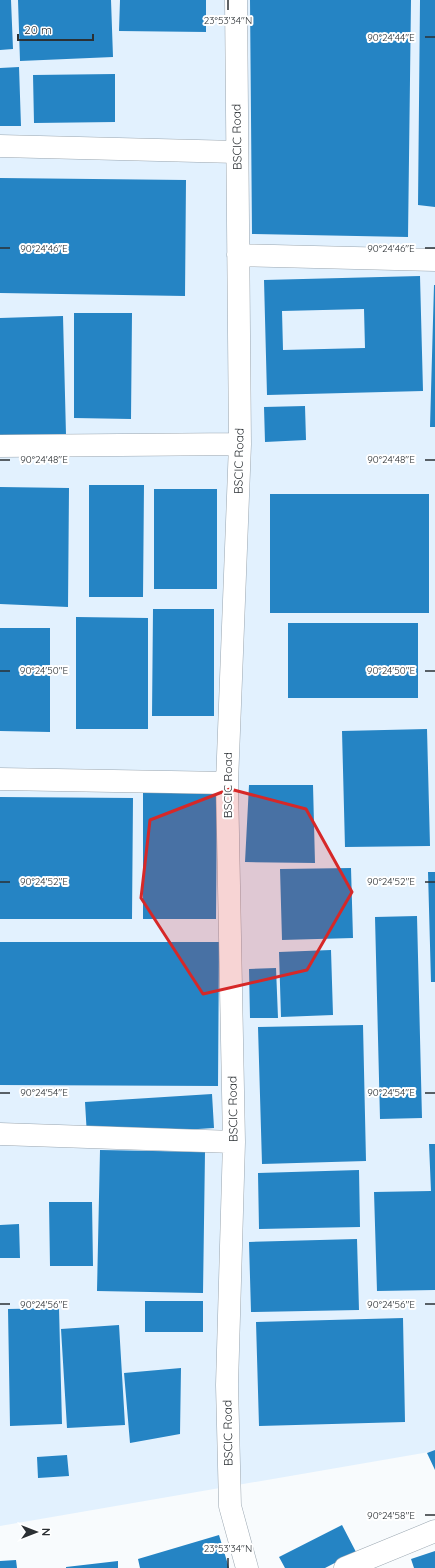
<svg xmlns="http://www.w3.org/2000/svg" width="435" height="1568" viewBox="0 0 435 1568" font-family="Quicksand,sans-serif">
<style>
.built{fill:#e2f1fe}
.building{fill:#2584c4;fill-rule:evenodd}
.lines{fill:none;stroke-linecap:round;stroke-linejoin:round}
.street-casing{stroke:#9aa6b0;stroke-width:23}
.street{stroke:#fff;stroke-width:22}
.marked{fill:#d62828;fill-opacity:0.2;stroke:#d62828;stroke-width:3;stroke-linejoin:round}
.ticks{fill:none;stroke:#2b3034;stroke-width:1.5}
.labels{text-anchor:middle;stroke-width:4;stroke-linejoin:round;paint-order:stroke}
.street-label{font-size:12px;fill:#2b3034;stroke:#fff}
.ticks-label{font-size:10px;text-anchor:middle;fill:#2b3034;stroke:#fff;stroke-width:4;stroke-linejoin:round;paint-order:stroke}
</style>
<rect width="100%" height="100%" fill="#f8fbfd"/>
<path class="built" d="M0 0H435V1451L0 1526Z"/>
<path class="building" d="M0 0H11L13 49 0 50Z
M18 0H111L113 57 20 61Z
M120 0H206V32L119 31Z
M250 0H411L408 237 252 234Z
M420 0H435V207L418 205Z
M19 67 21 126H0V68Z
M115 74V122L34 123 33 75Z
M0 178 186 180 185 296 0 293Z
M420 276 423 391 267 395 264 280ZM364 309 365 348 283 350 282 311Z
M434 285H435V427H430Z
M74 313H132L131 419 74 418Z
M63 316 66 435 0 437V318Z
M305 406 306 440 265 442 264 407Z
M89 485H144L143 597H89Z
M0 487 69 488 68 607 0 604Z
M154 489H217V589H154Z
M270 494H429V613H270Z
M153 609H214V716H152Z
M76 617 148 618V729H76Z
M288 623H418V698H288Z
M0 628H50V732L0 731Z
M427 729 430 846 345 847 342 731Z
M249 785H313L315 863 245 862Z
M143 790H217L216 919H143Z
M0 797 133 798 132 919H0Z
M351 868 353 938 282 940 280 869Z
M428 872H435V982H431Z
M417 916 422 1118 380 1119 375 917Z
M0 942H219L218 1086 0 1085Z
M331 950 333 1015 281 1017 279 952Z
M276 968 278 1018H250L249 969Z
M363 1025 366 1161 262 1164 258 1027Z
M212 1094 214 1128 87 1136 85 1102Z
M429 1144H435V1290L377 1291 374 1192 431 1191Z
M100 1150 205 1152 203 1293 97 1291Z
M359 1170 360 1227 259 1229 258 1173Z
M49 1202H92L93 1266H50Z
M19 1224 20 1258H0V1225Z
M357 1239 359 1310 251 1312 249 1242Z
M145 1301H203V1332H145Z
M59 1308 62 1424 10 1426 8 1309Z
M403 1318 405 1422 259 1426 256 1322Z
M119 1325 125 1425 67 1428 61 1329Z
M181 1368 180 1434 130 1443 124 1373Z
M435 1450V1470L427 1453Z
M67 1455 69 1476 38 1478 37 1457Z
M342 1525 356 1552 325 1568H285L279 1557Z
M219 1535 229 1568H140L138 1559Z
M435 1551V1568H414L411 1559Z
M16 1560 17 1568H0V1561Z
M118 1561V1568H66V1567Z"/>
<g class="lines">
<g class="street-casing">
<path id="street" d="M236 0 240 444 227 783 234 1142 227 1385 230 1506 247 1568
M0 146 237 152
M238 255 435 260
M0 446 240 444
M0 779 227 783
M0 1134 234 1142
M345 1568 435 1531"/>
</g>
<use href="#street" class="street"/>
</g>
<path class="marked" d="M230 789 306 809 352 892 307 970 203 994 141 898 150 820Z"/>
<path class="ticks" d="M228 0V10M425 37H435M0 248H10M425 248H435M0 460H10M425 460H435M0 671H10M425 671H435M0 882H10M425 882H435M0 1093H10M425 1093H435M0 1304H10M425 1304H435M425 1515H435M228 1558V1568"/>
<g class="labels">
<g class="street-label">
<text transform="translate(237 137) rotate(-91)" y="4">BSCIC Road</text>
<text transform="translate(239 461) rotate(-89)" y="4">BSCIC Road</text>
<text transform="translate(228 785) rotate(-90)" y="4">BSCIC Road</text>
<text transform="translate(233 1109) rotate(-91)" y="4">BSCIC Road</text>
<text transform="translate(228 1433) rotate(-91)" y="4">BSCIC Road</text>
</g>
</g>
<g class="ticks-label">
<text x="228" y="24">23°53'34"N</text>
<text x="391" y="41">90°24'44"E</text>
<text x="391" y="252">90°24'46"E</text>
<text x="44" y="252">90°24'46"E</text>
<text x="44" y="463">90°24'48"E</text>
<text x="391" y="463">90°24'48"E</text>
<text x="391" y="674">90°24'50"E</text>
<text x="44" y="674">90°24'50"E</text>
<text x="44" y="885">90°24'52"E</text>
<text x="391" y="885">90°24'52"E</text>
<text x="44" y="1096">90°24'54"E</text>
<text x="391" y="1096">90°24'54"E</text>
<text x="44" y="1308">90°24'56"E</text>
<text x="391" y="1308">90°24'56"E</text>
<text x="391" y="1519">90°24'58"E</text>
<text x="228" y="1552">23°53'34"N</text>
</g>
<g transform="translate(36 1532) rotate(90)" stroke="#ffffff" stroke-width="3" paint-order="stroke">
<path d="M0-3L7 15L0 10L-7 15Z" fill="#2b3034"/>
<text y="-6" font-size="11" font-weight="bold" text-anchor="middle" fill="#2b3034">N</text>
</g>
<path d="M18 34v6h75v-6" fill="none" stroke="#2b3034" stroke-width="2"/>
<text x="24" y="34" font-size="12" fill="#2b3034" stroke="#ffffff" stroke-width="3" paint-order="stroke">20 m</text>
</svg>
